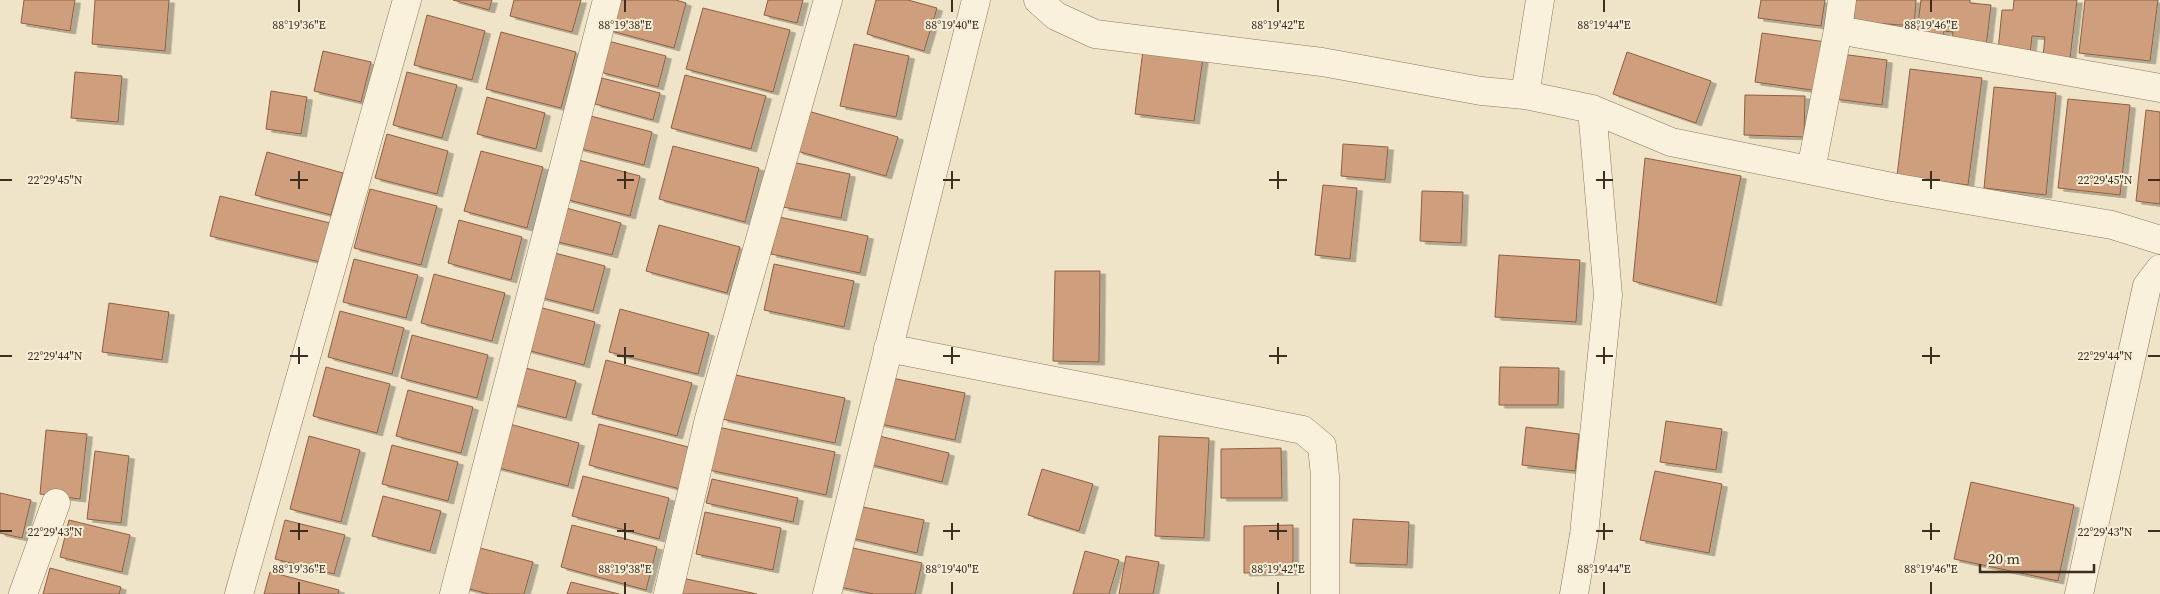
<svg xmlns="http://www.w3.org/2000/svg" width="2160" height="594" viewBox="0 0 2160 594" font-family="'Source Serif 4',serif">
<style>
.building{fill:#cf9f7d;stroke:#8d5f41;filter:url(#shadow)}
.lines{fill:none;stroke-linecap:round;stroke-linejoin:round}
.minor-casing{stroke:#8d765c;stroke-width:29}
.minor{stroke:#faf1dc;stroke-width:28}
.ticks{fill:none;stroke:#3d2e20;stroke-width:2}
.ticks-label{font-size:12px;text-anchor:middle;fill:#3d2e20;stroke:#f7eed8;stroke-width:4;stroke-linejoin:round;paint-order:stroke}
</style>
<defs>
<filter id="shadow"><feDropShadow dx="5.5" dy="3" stdDeviation="0" flood-color="#0004"/></filter>
</defs>
<rect width="100%" height="100%" fill="#f0e4c8"/>
<path class="building" d="M24 0H75L70 31 21 23Z
M95 0H169L165 51 92 44Z
M453 0H492L489 10Z
M514 0H581L572 32 510 16Z
M615 0H676L686 3 674 48 608 30Z
M768 0H803L797 23 764 15Z
M876 0H908L937 8 924 51 867 34Z
M1761 0H1825L1821 26 1758 18Z
M1850 0H1916L1914 26 1848 21Z
M1921 0H1970V3L1991 5 1986 47 1952 43 1953 32 1944 31 1942 42 1916 39Z
M2014 0H2077L2070 58 2043 56 2045 37 2032 36 2030 54 1998 51 2002 10H2013Z
M2085 0H2158L2150 61 2079 53Z
M703 8 790 30 773 92 686 69Z
M427 15 485 31 472 80 414 65Z
M501 32 576 52 561 108 486 89Z
M1762 33 1826 42 1819 91 1755 82Z
M608 41 666 56 658 87 600 72Z
M854 44 909 56 896 117 840 106Z
M1143 50 1203 58 1194 121 1135 114Z
M323 51 371 62 361 102 314 91Z
M1627 52 1711 81 1696 123 1613 94Z
M1841 54 1887 60 1882 105 1835 99Z
M1910 69 1982 78 1968 185 1897 176Z
M75 72 122 76 118 122 71 118Z
M407 72 457 85 442 138 393 125Z
M685 75 766 96 751 149 671 128Z
M602 78 660 93 653 120 595 104Z
M1994 87 2056 93 2046 195 1984 188Z
M271 91 307 97 301 134 266 129Z
M1745 95 1805 96 1804 137 1744 135Z
M487 97 545 113 536 149 477 134Z
M2068 99 2130 105 2120 195 2058 188Z
M2146 110 2160 112V204L2136 201Z
M808 111 898 137 886 176 797 151Z
M587 115 652 132 644 165 578 148Z
M387 134 448 151 437 194 375 178Z
M1343 144 1388 147 1385 180 1341 176Z
M673 146 759 168 745 222 659 199Z
M481 151 543 167 527 228 464 211Z
M267 152 343 173 331 215 255 195Z
M1645 158 1741 176 1716 303 1633 281Z
M575 159 640 176 630 216 565 199Z
M792 162 850 174 841 218 783 207Z
M1323 185 1357 188 1350 259 1315 255Z
M370 189 437 206 421 265 354 248Z
M1422 191 1463 192 1461 243 1420 241Z
M220 196 330 223 320 262 210 236Z
M559 206 621 223 612 255 550 240Z
M779 217 868 236 860 273 771 254Z
M459 220 522 237 511 280 448 263Z
M659 225 740 247 727 293 646 271Z
M551 252 605 266 593 311 539 297Z
M1499 255 1580 260 1576 322 1495 317Z
M354 259 418 275 406 318 343 302Z
M774 264 854 281 844 327 764 310Z
M1055 271H1100L1099 362 1053 361Z
M434 274 505 293 492 341 421 323Z
M109 303 169 312 162 360 102 352Z
M535 306 595 322 584 365 523 349Z
M620 309 709 333 698 374 609 352Z
M340 311 404 328 392 374 328 357Z
M412 335 488 355 477 398 401 378Z
M606 360 692 383 677 436 592 414Z
M518 366 576 381 566 418 508 403Z
M326 367 390 384 377 433 313 416Z
M1500 367 1559 368 1558 405H1499Z
M731 374 845 398 835 443 722 419Z
M887 377 965 393 955 440 876 423Z
M408 390 473 407 461 453 396 436Z
M1666 421 1722 429 1716 470 1660 462Z
M506 423 579 443 568 486 495 467Z
M599 424 692 448 680 489 589 465Z
M718 427 835 452 826 495 709 470Z
M1526 427 1579 434 1575 471 1522 465Z
M46 430 87 434 80 499 40 494Z
M875 435 949 453 942 482 868 464Z
M309 436 360 450 341 522 290 509Z
M1159 436 1209 438 1204 538 1155 536Z
M392 445 458 462 448 501 382 484Z
M1281 448 1282 498H1221V449Z
M95 451 129 456 121 523 87 519Z
M1042 469 1093 484 1079 531 1028 515Z
M1655 471 1722 484 1709 553 1640 540Z
M583 476 669 498 659 539 572 516Z
M712 479 798 498 793 522 706 503Z
M1971 482 2074 505 2058 581 1954 559Z
M0 493 31 500 22 538 0 533Z
M383 496 441 511 430 551 372 536Z
M854 505 924 520 917 553 847 537Z
M705 512 781 528 773 570 696 554Z
M1353 519 1409 522 1407 565 1350 563Z
M69 520 130 535 122 572 60 557Z
M285 520 345 535 334 574 275 559Z
M572 525 657 547 646 590 561 567Z
M1293 525V572L1244 573V526Z
M469 545 533 562 524 594H489L458 586Z
M844 546 922 563 915 594H874L835 586Z
M1085 551 1119 560 1109 594H1073Z
M1126 556 1159 562 1153 594H1119Z
M50 568 121 587 119 594H43Z
M270 572 339 590 338 594H264Z
M682 578 757 594H678Z
M571 582 619 594H567Z"/>
<g class="lines">
<g class="minor-casing">
<path id="minor" d="M1038 0 1056 16 1095 34 1322 62 1481 91 1525 95 1592 109 1671 142 1892 187 2112 225 2160 240
M1838 30 2160 88
M1525 95 1540 0
M1811 170 1838 30 1842 0
M888 348 1303 430 1322 446 1325 476V594
M23 594 56 503
M239 594 407 0
M454 594 607 0
M668 594 709 419 828 0
M827 594 976 0
M1574 594 1584 535 1608 295 1592 109
M2079 594 2147 286 2160 269"/>
</g>
<use href="#minor" class="minor"/>
</g>
<path class="ticks" d="M299 0V12M625 0V12M952 0V12M1278 0V12M1604 0V12M1931 0V12M299 171V189M625 171V189M952 171V189M1278 171V189M1604 171V189M1931 171V189M0 180H12M290 180H308M617 180H634M943 180H960M1269 180H1287M1596 180H1613M1922 180H1940M2148 180H2160M299 347V364M625 347V364M952 347V364M1278 347V364M1604 347V364M1931 347V364M0 356H12M290 356H308M617 356H634M943 356H960M1269 356H1287M1596 356H1613M1922 356H1940M2148 356H2160M299 523V540M625 523V540M952 523V540M1278 523V540M1604 523V540M1931 523V540M0 531H12M290 531H308M617 531H634M943 531H960M1269 531H1287M1596 531H1613M1922 531H1940M2148 531H2160M299 582V594M625 582V594M952 582V594M1278 582V594M1604 582V594M1931 582V594"/>
<g class="ticks-label">
<text x="299" y="29">88°19'36"E</text>
<text x="625" y="29">88°19'38"E</text>
<text x="952" y="29">88°19'40"E</text>
<text x="1278" y="29">88°19'42"E</text>
<text x="1604" y="29">88°19'44"E</text>
<text x="1931" y="29">88°19'46"E</text>
<text x="55" y="184">22°29'45"N</text>
<text x="2105" y="184">22°29'45"N</text>
<text x="55" y="360">22°29'44"N</text>
<text x="2105" y="360">22°29'44"N</text>
<text x="55" y="536">22°29'43"N</text>
<text x="2105" y="536">22°29'43"N</text>
<text x="299" y="573">88°19'36"E</text>
<text x="625" y="573">88°19'38"E</text>
<text x="952" y="573">88°19'40"E</text>
<text x="1278" y="573">88°19'42"E</text>
<text x="1604" y="573">88°19'44"E</text>
<text x="1931" y="573">88°19'46"E</text>
</g>
<path d="M1980 564v8h114v-8" fill="none" stroke="#3d2e20" stroke-width="2.5"/>
<text x="1988" y="564" font-size="15" fill="#3d2e20" stroke="#f7eed8" stroke-width="4" paint-order="stroke">20 m</text>
</svg>
